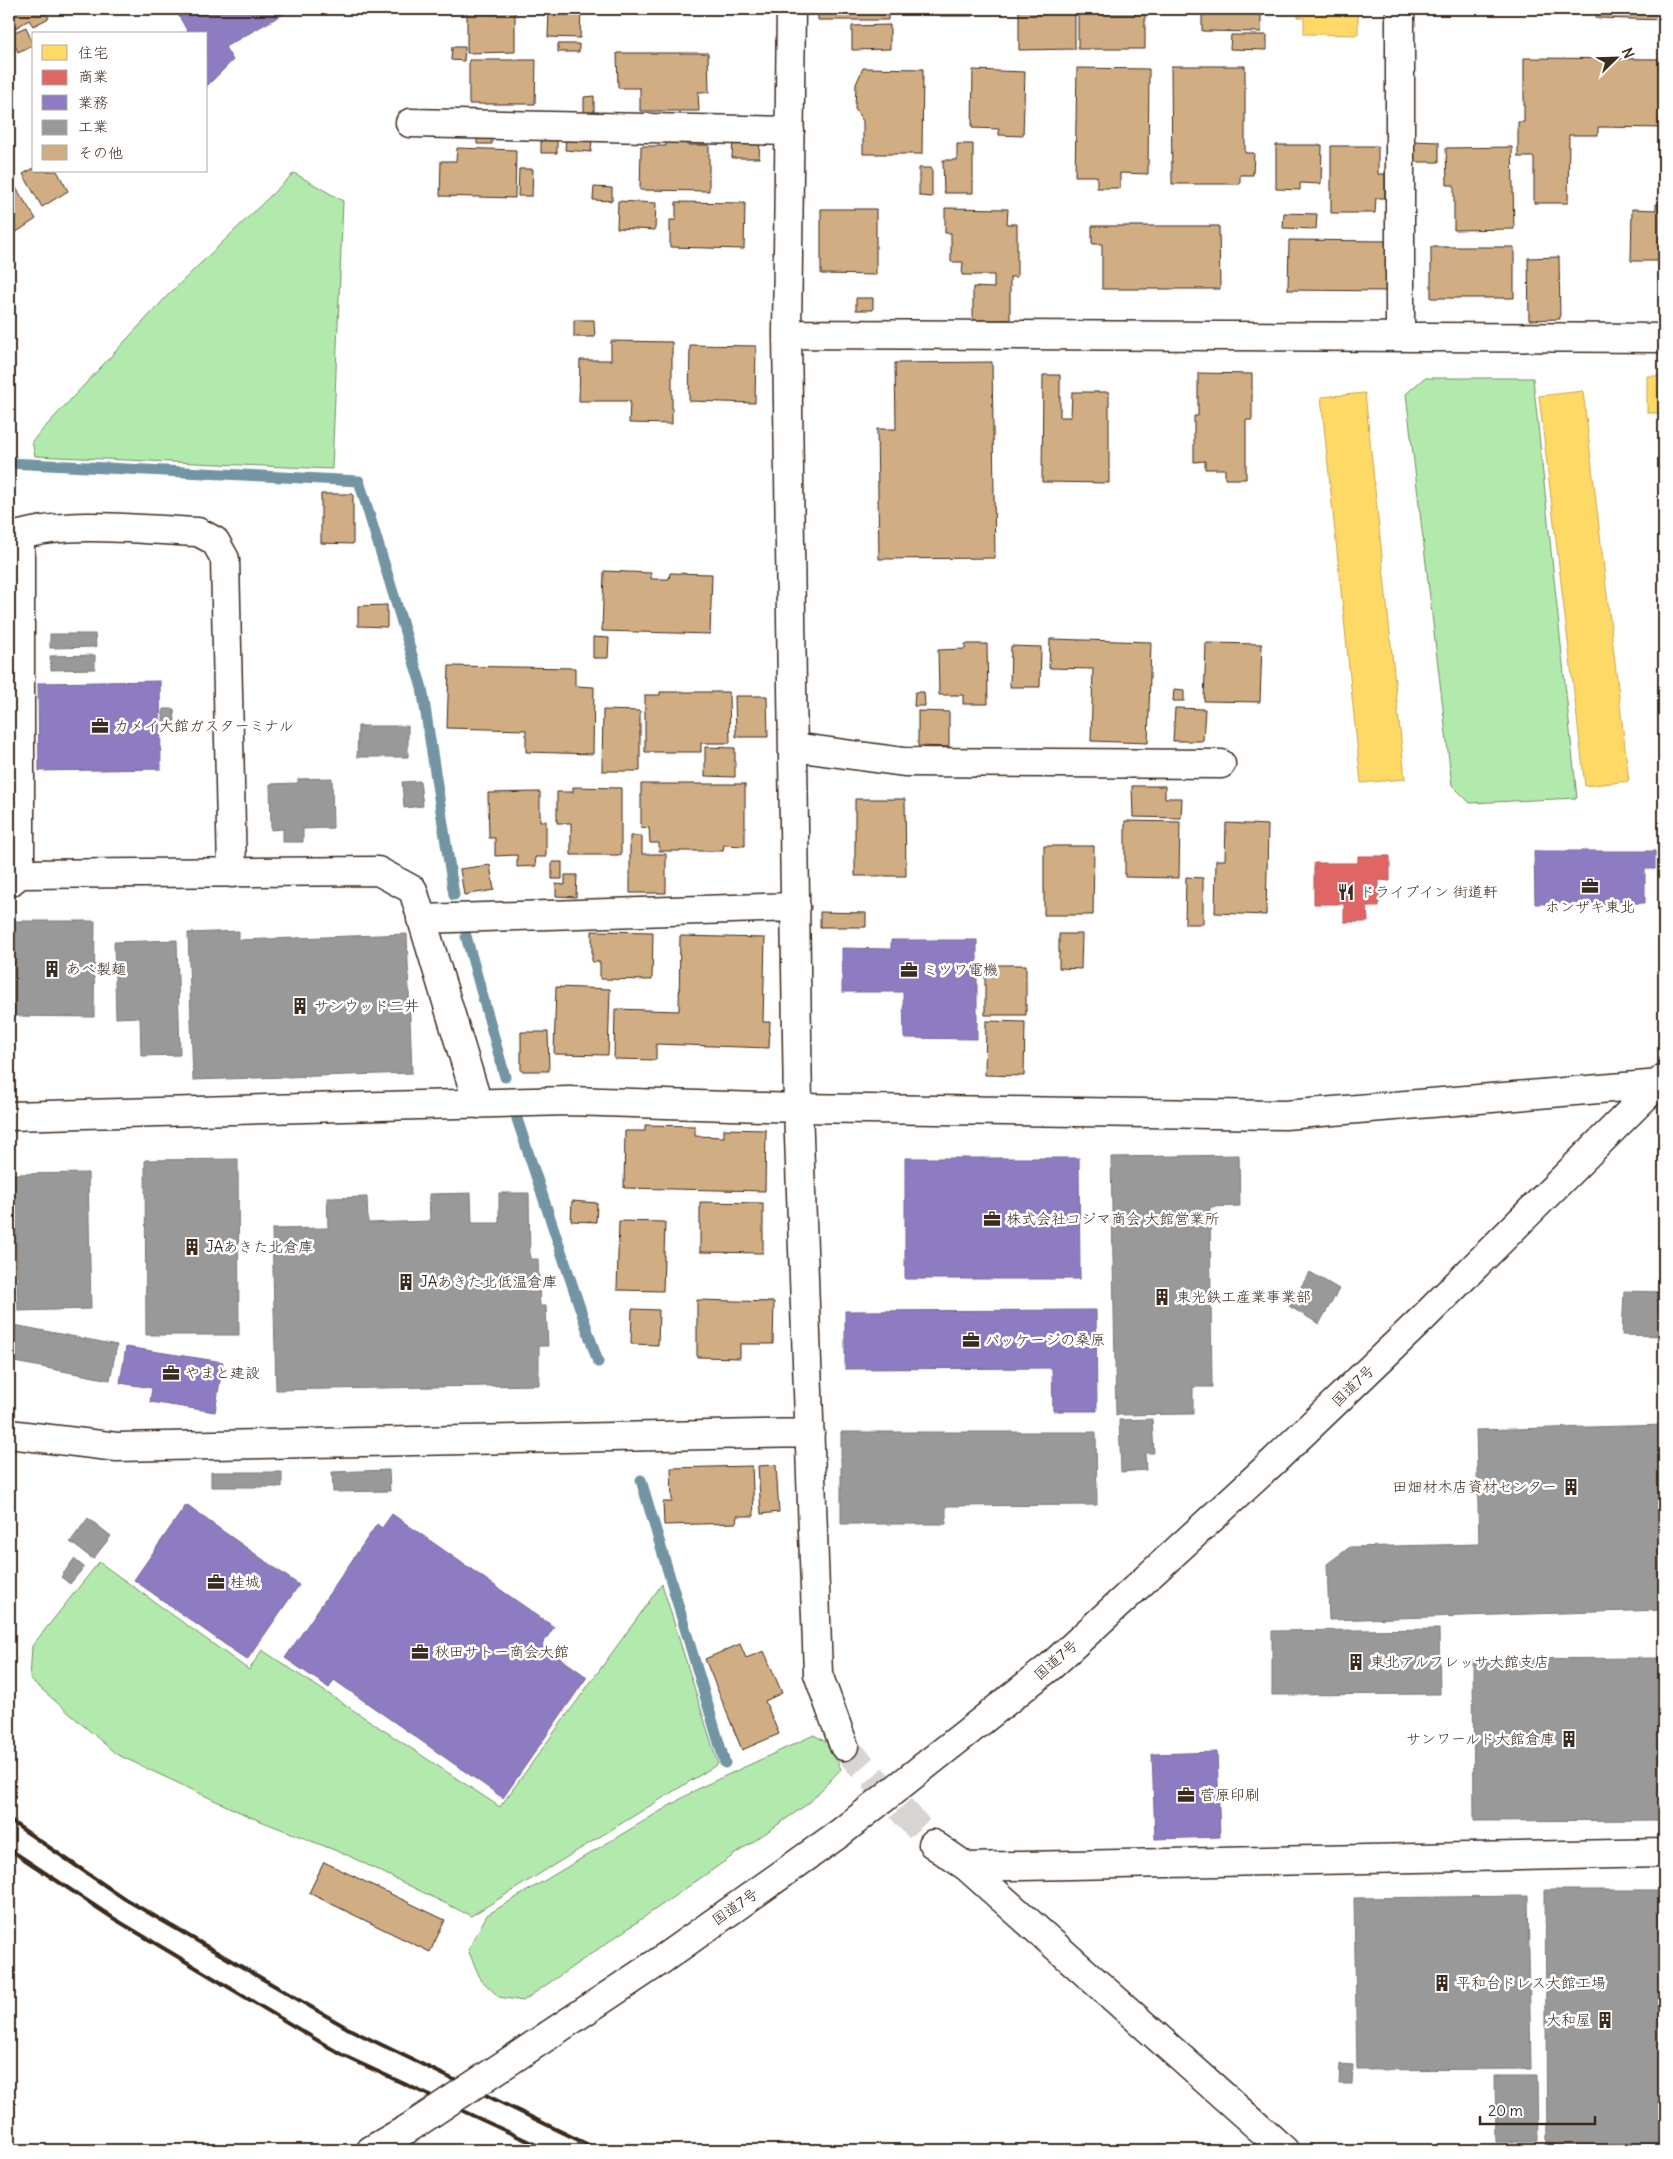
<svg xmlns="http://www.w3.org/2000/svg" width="1673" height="2159" viewBox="0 0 1673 2159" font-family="Delius,'Klee One',sans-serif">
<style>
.green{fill:#b2eaad;stroke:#768a66}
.homes{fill:#ffd966;stroke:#c4a450}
.shops{fill:#e06666;stroke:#ae5450}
.offices{fill:#8e7cc3;stroke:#756392}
.industry{fill:#999;stroke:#7d7874}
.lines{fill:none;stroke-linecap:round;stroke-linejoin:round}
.stream{stroke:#7394a2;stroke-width:11}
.building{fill:#d1ad83;stroke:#3b2a1e}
.minor-tunnel{stroke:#d8d4d2;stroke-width:28;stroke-dasharray:28 14;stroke-linecap:butt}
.minor-casing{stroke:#3b2a1e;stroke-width:31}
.highway-casing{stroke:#3b2a1e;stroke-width:31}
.minor{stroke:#fff;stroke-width:28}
.highway{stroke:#fff;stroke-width:28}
.rail{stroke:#3b2a1e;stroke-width:4}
.highway-bridge-casing{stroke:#3b2a1e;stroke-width:31;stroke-linecap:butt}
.highway-bridge{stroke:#fff;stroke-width:28}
.labels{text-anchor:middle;stroke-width:5;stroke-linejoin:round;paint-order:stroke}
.poi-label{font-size:15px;fill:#3b2a1e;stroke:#fff;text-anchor:start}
.street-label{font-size:15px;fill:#3b2a1e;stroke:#fff}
</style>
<rect width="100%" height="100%" fill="#fff"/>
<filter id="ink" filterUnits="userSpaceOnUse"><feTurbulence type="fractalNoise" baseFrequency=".02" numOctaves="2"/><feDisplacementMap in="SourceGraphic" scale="10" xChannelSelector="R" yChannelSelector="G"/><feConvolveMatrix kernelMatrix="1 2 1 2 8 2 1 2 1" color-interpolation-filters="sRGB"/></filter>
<g filter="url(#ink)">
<path class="green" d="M294 173 343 201 332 469 35 456 32 441 169 294Z
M1424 378H1533L1577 798 1470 803 1452 785 1406 394Z
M99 1562 249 1670 262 1650 500 1807 662 1584 718 1764 471 1916 347 1855 248 1816 116 1754 30 1679 32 1646Z
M814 1735 829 1744 841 1769 809 1803 523 2001 499 1997 481 1980 468 1950 487 1915 699 1788Z"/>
<path class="homes" d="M1298 9H1358V35L1304 34V18L1298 17Z
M1647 376H1664V413H1647Z
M1583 391 1629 781 1585 786 1539 396Z
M1365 393 1405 779 1361 783 1321 397Z"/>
<path class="shops" d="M1358 856H1390V881L1379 880V907H1367L1368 922H1344V904H1314V863H1358Z"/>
<path class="offices" d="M175 9H282L285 13 225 47 233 60 206 87V34H189Z
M160 681 161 769 39 771 38 683Z
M1534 851H1655V869H1645V903L1535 904Z
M891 940H977V1039L904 1038 903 992H842V948L891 949Z
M905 1158H1079L1080 1279H905Z
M1096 1310 1097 1411H1053L1052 1368 845 1369V1311Z
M126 1347 223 1362 215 1412 150 1402 152 1388 120 1383Z
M186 1505 299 1585 247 1660 134 1580Z
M392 1514 554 1627 542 1645 587 1677 503 1798 334 1680 329 1688 285 1658 377 1524 382 1528Z
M1217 1752 1220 1837 1155 1839 1152 1754Z"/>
<path class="industry" d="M50 634H95L96 647 50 648Z
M95 655V669L51 670 50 656Z
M163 709H174L175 721H163Z
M358 726H408V757H357Z
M332 778 333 828 303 829V842H283V829L271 830 270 784 298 783V779Z
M420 781 423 806 404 808 402 782Z
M9 921H95L94 1017 9 1016Z
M239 931V940L407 934 412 1073 193 1080 188 933Z
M177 940 180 1055 141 1056 140 1017 116 1018 114 942Z
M1239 1155 1240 1206 1210 1207 1212 1387H1193V1414L1116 1415 1111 1157Z
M238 1159 239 1335H146L145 1160Z
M88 1173 91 1309 18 1311 14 1174Z
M471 1193 472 1223H499V1193H529L530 1259H538L540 1306H546L548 1346H539V1385L276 1390 272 1229 328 1228 327 1198 367 1197 368 1223 430 1221 429 1194Z
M1310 1272 1339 1289 1319 1324 1289 1306Z
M1624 1291 1664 1292V1336L1622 1335Z
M9 1324 117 1345 110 1380 9 1361Z
M1152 1419 1154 1453H1145L1146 1470 1121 1472 1119 1420Z
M1664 1425V1610L1329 1620 1327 1564 1350 1547 1479 1544 1476 1430Z
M841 1432H1096L1097 1505 946 1506V1524H841Z
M389 1470 390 1491 333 1492 332 1472Z
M211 1472H282V1487H211Z
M88 1518 111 1536 93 1559 70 1542Z
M74 1559 84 1567 70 1584 61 1577Z
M1439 1629 1440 1694 1272 1695V1631Z
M1664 1658V1820L1474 1821 1473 1659Z
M1545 1890H1664V2150H1547Z
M1528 1896 1531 2069 1357 2070 1354 1898Z
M1340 2064 1353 2065 1352 2084H1339Z
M1495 2076H1537L1538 2142H1496Z"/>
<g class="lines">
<path class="stream" d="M9 463 359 481 422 688 454 895
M466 936 505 1077
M517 1119 598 1362
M641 1480 725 1763"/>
</g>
<path class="building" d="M9 9H44L49 18 33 26 29 20 12 30 9 24Z
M467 9H515V52L467 53Z
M549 9H581L580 38 548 37Z
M818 9H888V20H818Z
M941 9H972V16H940Z
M1036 9H1075V49L1019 50V10Z
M1202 9H1261V32L1202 31Z
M1596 9H1664V20L1596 18Z
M1078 11H1145V49H1078Z
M890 25V49L852 50V26Z
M26 27 33 45 18 52 10 34Z
M1231 35H1267V50L1230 49Z
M558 44H579V52H558Z
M452 47H465L464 61 451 60Z
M617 53H708L709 92H698L699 111H640V88H618Z
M1524 58 1664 59V128L1598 127V135H1569L1568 203H1534V157H1518V122H1524Z
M469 60H536L535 104H469Z
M1171 66H1245V153H1254L1253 175H1240V184H1172Z
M863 68 923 69 922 154H863V121L855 109 856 84Z
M1077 68 1149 69 1148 174 1120 173V188H1097V176H1075Z
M973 70 1025 72 1023 136 999 135V129L972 128Z
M594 96V116H584V97Z
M477 134 492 135V144H477Z
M566 136 592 137 591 152 565 150Z
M666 137H687V145H709V191L640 190 641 146H666Z
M541 139 557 140V153H541Z
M733 139 760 140 759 158H732Z
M1412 141 1439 142V162H1412Z
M957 144H973V193H944L943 160H957Z
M1276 145H1322L1321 184 1300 183V190L1276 189Z
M1331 146H1378V174H1385V198H1376L1375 213H1331Z
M1512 147 1514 229 1454 230V185H1447L1446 148Z
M457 148 516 150 515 198 440 196 441 161H456Z
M34 168V171H57L68 191 42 207 23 174Z
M919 168H932V197L919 196Z
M519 169H533L532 196H518Z
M9 177 36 219 9 237Z
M594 187 612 188V201L593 200Z
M618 201 656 203 655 230 617 228Z
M676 202 745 203 744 249 670 247V220H676Z
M1656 204H1664V261H1631L1632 209 1656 210Z
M945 208 1008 209 1007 224H1017V277H1010V320H973V287L994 288V275H962L963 262H951V233H945Z
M821 209H876V275L821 274Z
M1284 213 1317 214 1316 229 1283 228Z
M1092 226H1219L1220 289H1102V244H1092Z
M1289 240 1388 241V291L1288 290Z
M1431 247H1514V298H1431Z
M1559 257 1560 319 1529 320 1528 258Z
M856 298H873V310H856Z
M574 320H594L595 337H574Z
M611 341 672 342V424L629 423 630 401H579L580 360H611Z
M690 345 756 346 755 403 689 401Z
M992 362 995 558 879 559 877 429H896L895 363Z
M1198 373 1252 374V420H1246V479H1225V469H1205V461L1194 462V416H1198Z
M1043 375H1060V417H1071L1072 392H1109V483L1042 482Z
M321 494H353V544L321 543Z
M604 571 651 573V579H669L670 573 712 574 710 634 602 631Z
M387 605V627L358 626V606Z
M593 637 609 638 608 658H593Z
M1050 639 1151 642 1148 743 1091 741 1093 669 1049 668Z
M1206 643 1262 644 1260 702 1204 701Z
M965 644H987L988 704H963V695H939L938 650 965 649Z
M1011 646 1041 647 1040 687H1010Z
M449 666 575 668V686L594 687 593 754 526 752V730L447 728Z
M1174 689 1184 690V701H1173Z
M660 692H729L730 743H701V752H645V695H660Z
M915 692H924L925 706H914Z
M735 696H767L768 737H736Z
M1175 708 1205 709 1203 741H1173Z
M603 710 640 711V771H602Z
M918 711 949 712V747L918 746Z
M705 747 735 748V777L705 776Z
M641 784H745V846L724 845 723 851H659V843H650L649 828 641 827Z
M1132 786H1165V798H1182L1181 818 1133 817Z
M573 787 621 788V855H571V823H557V792H573Z
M540 792V821H546V857H535L536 866 517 867V855L495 856V838H489L488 793Z
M855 799H905L906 876H855Z
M1125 821 1180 822 1179 878 1125 877Z
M1226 823 1268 825 1266 915 1215 913 1216 860H1225Z
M630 836H642V854H666V893H630Z
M1044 846H1094L1093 915H1044Z
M552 862H562V879H552Z
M490 865 494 890 464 895 460 869Z
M565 875H577L576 897 556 896V884L565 885Z
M1186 877 1203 878V924H1185Z
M820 912 866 913V927H820Z
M592 931 653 932 652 980 600 979V962H592Z
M1059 934H1082L1081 969 1059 968Z
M680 936 765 938 763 1022H770L769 1048 656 1044V1060L614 1059 615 1009 679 1011Z
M985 965H1026V1015H985Z
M556 987 610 989 608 1055 554 1054Z
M986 1021 1025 1022 1024 1076 985 1075Z
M521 1032H548L549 1071H521Z
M645 1125 695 1126V1136L724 1137V1129L766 1130 765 1191 624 1188 625 1131H645Z
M572 1201 597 1203 596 1222 571 1221Z
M700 1202 763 1203V1253L700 1252Z
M619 1221 665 1222 663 1291 617 1290Z
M697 1300 774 1302 773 1344H740V1358L697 1357Z
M632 1309 659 1310 658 1345 631 1344Z
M776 1465 779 1512 761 1514 758 1466Z
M752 1466 754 1516H737L736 1523 664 1525 663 1502H672L671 1468Z
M740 1644 746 1658 764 1651 782 1693 765 1701 779 1734 742 1750 705 1659Z
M324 1862 445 1920 430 1952 309 1893Z
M1162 2144 1176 2150H1147L1156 2145Z"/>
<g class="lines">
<path class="minor-tunnel" d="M844 1746 933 1844"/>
<g class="minor-casing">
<path id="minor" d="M791 9 787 334 798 1108 818 1674 844 1746
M410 123 790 131
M787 334 1664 338
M1400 337V9
M794 747 904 762 1221 764
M20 874V535C73 520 143 530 198 532L215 541 225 559 232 873
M9 883 20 874 378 871 413 890 478 1104
M421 919 796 907
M9 1116 569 1101 798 1108 1285 1115 1660 1084 1664 1087
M9 1434 117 1447 810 1433
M933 1844 967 1867 1284 2150
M967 1867 1664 1853"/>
</g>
<g class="highway-casing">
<path id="highway" d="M549 2035 657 1963 840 1833 1051 1666 1273 1462 1422 1319 1664 1078
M371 2150 409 2128"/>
</g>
<use href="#minor" class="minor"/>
<use href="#highway" class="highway"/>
<path class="rail" d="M9 1820 125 1899 349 2029 599 2150
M9 1849 113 1918 342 2055 547 2150"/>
<g class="highway-bridge-casing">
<path id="highway-bridge" d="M409 2128 549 2035"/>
</g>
<use href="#highway-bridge" class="highway-bridge"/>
</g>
</g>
<defs>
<g id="office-bare" transform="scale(1.35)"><path d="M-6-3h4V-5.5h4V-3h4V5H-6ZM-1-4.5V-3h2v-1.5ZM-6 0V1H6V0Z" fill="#3b2a1e" stroke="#fff" stroke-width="2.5" paint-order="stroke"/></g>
<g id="restaurant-bare" transform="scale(1.35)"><path d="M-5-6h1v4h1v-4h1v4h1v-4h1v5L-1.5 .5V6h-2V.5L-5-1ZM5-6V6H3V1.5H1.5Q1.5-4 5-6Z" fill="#3b2a1e" stroke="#fff" stroke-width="2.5" paint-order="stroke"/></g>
<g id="building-bare" transform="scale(1.35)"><path d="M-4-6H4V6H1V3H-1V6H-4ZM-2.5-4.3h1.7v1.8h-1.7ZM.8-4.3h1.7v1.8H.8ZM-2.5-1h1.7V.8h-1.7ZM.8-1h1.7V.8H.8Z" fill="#3b2a1e" stroke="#fff" stroke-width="2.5" paint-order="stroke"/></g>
</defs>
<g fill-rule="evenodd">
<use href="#office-bare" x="100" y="726"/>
<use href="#office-bare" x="1590" y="886"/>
<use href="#restaurant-bare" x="1346" y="892"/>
<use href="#building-bare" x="52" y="969"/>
<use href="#office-bare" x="909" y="970"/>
<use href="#building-bare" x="300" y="1006"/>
<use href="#office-bare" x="992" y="1219"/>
<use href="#building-bare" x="192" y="1247"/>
<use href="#building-bare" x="406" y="1282"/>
<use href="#building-bare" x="1162" y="1297"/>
<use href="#office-bare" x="971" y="1340"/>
<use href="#office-bare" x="171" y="1373"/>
<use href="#building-bare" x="1571" y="1487"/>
<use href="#office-bare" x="216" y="1582"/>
<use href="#office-bare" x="420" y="1652"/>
<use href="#building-bare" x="1356" y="1662"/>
<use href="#building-bare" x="1569" y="1739"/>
<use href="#office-bare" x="1186" y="1795"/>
<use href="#building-bare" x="1442" y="1983"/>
<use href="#building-bare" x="1605" y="2020"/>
</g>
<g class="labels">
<g class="poi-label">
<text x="114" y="731">カメイ大館ガスターミナル</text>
<text x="1360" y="897">ドライブイン 街道軒</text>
<text x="1590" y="912" text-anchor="middle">ホンザキ東北</text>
<text x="66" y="974">あべ製麺</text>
<text x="923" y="975">ミツワ電機</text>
<text x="314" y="1011">サンウッド二井</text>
<text x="1006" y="1224">株式会社コジマ商会 大館営業所</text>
<text x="206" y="1252">JAあきた北倉庫</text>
<text x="420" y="1287">JAあきた北低温倉庫</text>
<text x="1176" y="1302">東光鉄工産業事業部</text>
<text x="985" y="1345">パッケージの桑原</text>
<text x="185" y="1378">やまと建設</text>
<text x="1557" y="1492" text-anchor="end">田畑材木店資材センター</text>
<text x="230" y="1587">桂城</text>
<text x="434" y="1657">秋田サトー商会大館</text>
<text x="1370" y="1667">東北アルフレッサ大館支店</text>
<text x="1555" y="1744" text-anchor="end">サンワールド大館倉庫</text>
<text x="1200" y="1800">菅原印刷</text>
<text x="1456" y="1988">平和台ドレス大館工場</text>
<text x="1591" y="2025" text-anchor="end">大和屋</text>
</g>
<g class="street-label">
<text transform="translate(1353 1386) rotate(-44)" y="5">国道7号</text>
<text transform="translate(1056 1660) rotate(-41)" y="5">国道7号</text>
<text transform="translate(735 1907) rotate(-35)" y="5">国道7号</text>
</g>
</g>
<rect width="1673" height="2159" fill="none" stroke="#fff" stroke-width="30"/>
<rect x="15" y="15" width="1643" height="2129" fill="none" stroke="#3b2a1e" stroke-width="2" filter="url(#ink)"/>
<rect x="32" y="32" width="175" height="140" fill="#ffffff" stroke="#b1aaa5"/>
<rect x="42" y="45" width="25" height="15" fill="#ffd966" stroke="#b1aaa5"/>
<text x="78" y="58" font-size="15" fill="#3b2a1e">住宅</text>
<rect x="42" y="70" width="25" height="15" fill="#e06666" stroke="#b1aaa5"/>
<text x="78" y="82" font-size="15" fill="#3b2a1e">商業</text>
<rect x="42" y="95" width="25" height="15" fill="#8e7cc3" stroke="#b1aaa5"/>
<text x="78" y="108" font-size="15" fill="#3b2a1e">業務</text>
<rect x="42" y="120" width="25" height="15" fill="#999999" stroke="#b1aaa5"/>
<text x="78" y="132" font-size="15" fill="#3b2a1e">工業</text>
<rect x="42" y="145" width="25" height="15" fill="#d1ad83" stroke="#b1aaa5"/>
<text x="78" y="158" font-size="15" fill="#3b2a1e">その他</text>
<g transform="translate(1616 58) rotate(67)" stroke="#ffffff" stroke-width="4" paint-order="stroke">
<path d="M0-4L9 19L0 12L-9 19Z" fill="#3b2a1e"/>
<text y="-8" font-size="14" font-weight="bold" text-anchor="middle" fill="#3b2a1e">N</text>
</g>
<path d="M1480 2116v8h115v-8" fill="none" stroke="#3b2a1e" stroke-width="2.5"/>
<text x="1488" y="2116" font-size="15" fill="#3b2a1e" stroke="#ffffff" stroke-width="4" paint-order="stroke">20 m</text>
</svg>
